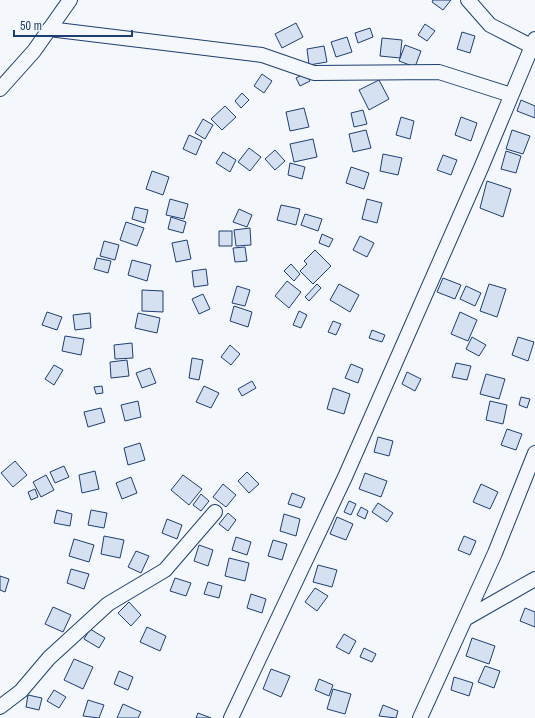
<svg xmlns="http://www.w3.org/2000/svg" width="535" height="718" viewBox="0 0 535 718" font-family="'Archivo Narrow',sans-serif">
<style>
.building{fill:#d5e0f0;stroke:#1d3f73}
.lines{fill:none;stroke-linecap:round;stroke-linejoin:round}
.street-casing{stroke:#1d3f73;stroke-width:16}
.street{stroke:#f4f7fb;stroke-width:14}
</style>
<rect width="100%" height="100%" fill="#f4f7fb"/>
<path class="building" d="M433 0H451L443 10 432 2Z
M296 23 303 37 282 48 275 34Z
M425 24 435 31 427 41 418 35Z
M370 28 373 37 358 43 355 33Z
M462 32 475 36 470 53 457 49Z
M347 37 352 52 336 57 331 42Z
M382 38 402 40 400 58 380 56Z
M405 45 421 51 415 67 399 61Z
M324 46 327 62 309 65 307 49Z
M306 73 310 81 300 86 296 78Z
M262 74 272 81 264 93 254 86Z
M379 80 389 99 369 110 359 90Z
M242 93 249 100 241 108 235 101Z
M521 100 535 106V118L517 111Z
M225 106 236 117 222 130 211 119Z
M304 108 309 127 290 131 286 112Z
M363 110 367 124 354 127 351 113Z
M401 117 414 121 410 139 396 135Z
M461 117 477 123 471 141 455 135Z
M203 119 213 125 205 139 195 133Z
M366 130 371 148 353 152 349 134Z
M512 130 530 136 523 154 506 149Z
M189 135 202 141 196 155 183 149Z
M313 139 317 157 294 162 290 144Z
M249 148 261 157 250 171 238 162Z
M275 150 285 161 275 170 265 159Z
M506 151 521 156 516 173 501 169Z
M223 152 236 160 230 172 216 163Z
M383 154 402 158 398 175 380 171Z
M443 155 457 160 451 175 437 170Z
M290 163 305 167 302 179 288 175Z
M351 167 369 173 364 189 346 183Z
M152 171 169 177 163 195 146 189Z
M487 181 511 189 503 217 480 208Z
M170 199 188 204 184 219 166 215Z
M367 199 382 203 377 223 362 219Z
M281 205 300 209 296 225 277 220Z
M135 207 148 210 145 223 132 219Z
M239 209 252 215 247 227 233 222Z
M305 214 322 219 318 231 301 225Z
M171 217 186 222 183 233 168 229Z
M126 222 144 228 137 246 120 240Z
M250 228 251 245 236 246 234 230Z
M219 231H232V246H219Z
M322 234 333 239 329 247 319 243Z
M360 236 374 243 367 257 353 250Z
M187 240 191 259 176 262 172 243Z
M104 241 119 245 115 260 100 256Z
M245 247 247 261 235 262 233 248Z
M315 250 331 266 313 284 300 271 307 264 304 261Z
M97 258 111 261 108 273 94 269Z
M132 260 151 265 147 281 128 275Z
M291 264 300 274 294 281 284 271Z
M206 269 208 285 194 287 192 271Z
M443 278 461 285 455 299 437 292Z
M287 281 301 292 289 308 275 296Z
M317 284 321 288 309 301 305 297Z
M339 284 359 295 350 312 330 300Z
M489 284 506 289 497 317 480 311Z
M237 286 250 290 245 306 232 303Z
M466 286 481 293 475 306 460 299Z
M142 290 163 291V312L142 311Z
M203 294 210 309 199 314 192 299Z
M234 306 252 312 248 327 230 321Z
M299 311 307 315 301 328 293 325Z
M47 312 62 317 57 330 42 325Z
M460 312 477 320 468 341 451 334Z
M90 313 91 328 75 330 73 315Z
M138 313 160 318 157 333 135 328Z
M333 321 341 324 336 335 328 332Z
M372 330 385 335 382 342 369 338Z
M65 336 84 339 81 355 62 351Z
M472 337 486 345 479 356 466 349Z
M518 337 534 342 528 361 512 355Z
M132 343 133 358 115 359 114 345Z
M230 345 240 354 231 365 221 357Z
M192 358 203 360 199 380 189 378Z
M127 360 129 376 111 378 110 362Z
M456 363 471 366 467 380 452 377Z
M351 364 363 369 358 383 345 378Z
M54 365 63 370 54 385 45 379Z
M150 368 156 383 142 388 136 373Z
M407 372 421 379 415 391 402 384Z
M486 374 505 379 499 399 480 394Z
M252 381 256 388 242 396 238 389Z
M102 386 103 393 96 394 94 387Z
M204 386 219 393 211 408 196 402Z
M333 388 350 394 344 414 327 409Z
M521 397 530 399 527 408 519 405Z
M138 401 141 417 125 421 121 405Z
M490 401 507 405 503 424 486 420Z
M101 408 105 422 88 427 84 412Z
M507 429 522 434 516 450 501 445Z
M378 437 393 441 389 456 374 452Z
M140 443 145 460 128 465 124 448Z
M15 461 27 475 13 487 1 473Z
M64 466 69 477 55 483 50 472Z
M95 471 99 489 82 493 79 475Z
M247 472 259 484 249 493 238 481Z
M365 473 387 481 381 497 359 489Z
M46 475 54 490 41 497 33 482Z
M183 475 202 489 189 505 171 490Z
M131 477 137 493 122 499 116 483Z
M223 484 236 495 226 507 213 497Z
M481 484 498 492 490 509 473 502Z
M35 489 38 497 31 500 28 492Z
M292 493 305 498 301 508 288 504Z
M201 494 209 501 201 511 193 505Z
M349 501 356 504 351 515 344 512Z
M378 503 393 513 387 522 372 512Z
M361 507 368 511 365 519 357 515Z
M57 510 72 514 70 526 54 523Z
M91 510 107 513 104 528 88 525Z
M228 513 236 520 228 531 219 524Z
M284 514 300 519 296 536 280 531Z
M337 517 353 524 346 540 330 534Z
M167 519 182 525 177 539 162 533Z
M104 536 124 540 120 558 101 554Z
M464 536 476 541 470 555 458 550Z
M236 537 251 542 247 555 232 550Z
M74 539 94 545 89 562 69 556Z
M273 540 287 544 282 560 268 556Z
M199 545 213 550 208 566 194 561Z
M136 551 149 556 141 573 128 567Z
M229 558 249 563 245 581 225 576Z
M318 565 337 570 332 587 313 582Z
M71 569 89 574 84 589 67 583Z
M0 576 9 579 5 592 0 590Z
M175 578 191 583 186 596 170 591Z
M208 582 222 586 219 598 204 594Z
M315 588 328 596 317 611 305 602Z
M251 594 266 599 262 613 247 608Z
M129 602 141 615 131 626 118 613Z
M53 607 71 615 63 632 45 624Z
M525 608 535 612V627L520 621Z
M147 627 166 636 160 651 140 642Z
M90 629 105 638 99 648 84 639Z
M344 634 356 641 349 654 336 647Z
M472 638 495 646 489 664 466 656Z
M364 648 376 654 372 662 360 657Z
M74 659 93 667 83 689 64 680Z
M485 666 500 671 494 688 478 682Z
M271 669 290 676 281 697 263 689Z
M119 671 133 677 128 690 114 684Z
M454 677 473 683 469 696 451 690Z
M319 679 333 685 329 696 315 690Z
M333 689 351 694 345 714 327 709Z
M54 690 66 697 59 708 47 701Z
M28 695 42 698 39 710 26 707Z
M88 700 104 705 99 718 83 716Z
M123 704 141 712 138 718H117Z
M383 705 398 711 396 718 379 716Z
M198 713 211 718H196Z"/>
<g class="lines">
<g class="street-casing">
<path id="street" d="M468 0 490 25 535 48
M49 29 262 55 314 73 439 72 511 95
M0 89 34 51 70 0
M465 619 535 579
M0 707 21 691 49 658 108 604 165 570 215 512
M231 718 345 477 481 168 535 39
M420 718 495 553 535 453"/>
</g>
<use href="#street" class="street"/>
</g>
<path d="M14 30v6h118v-6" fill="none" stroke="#1d3f73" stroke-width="2"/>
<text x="20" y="30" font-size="12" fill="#1d3f73" stroke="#f4f7fb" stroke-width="3" paint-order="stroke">50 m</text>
</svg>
